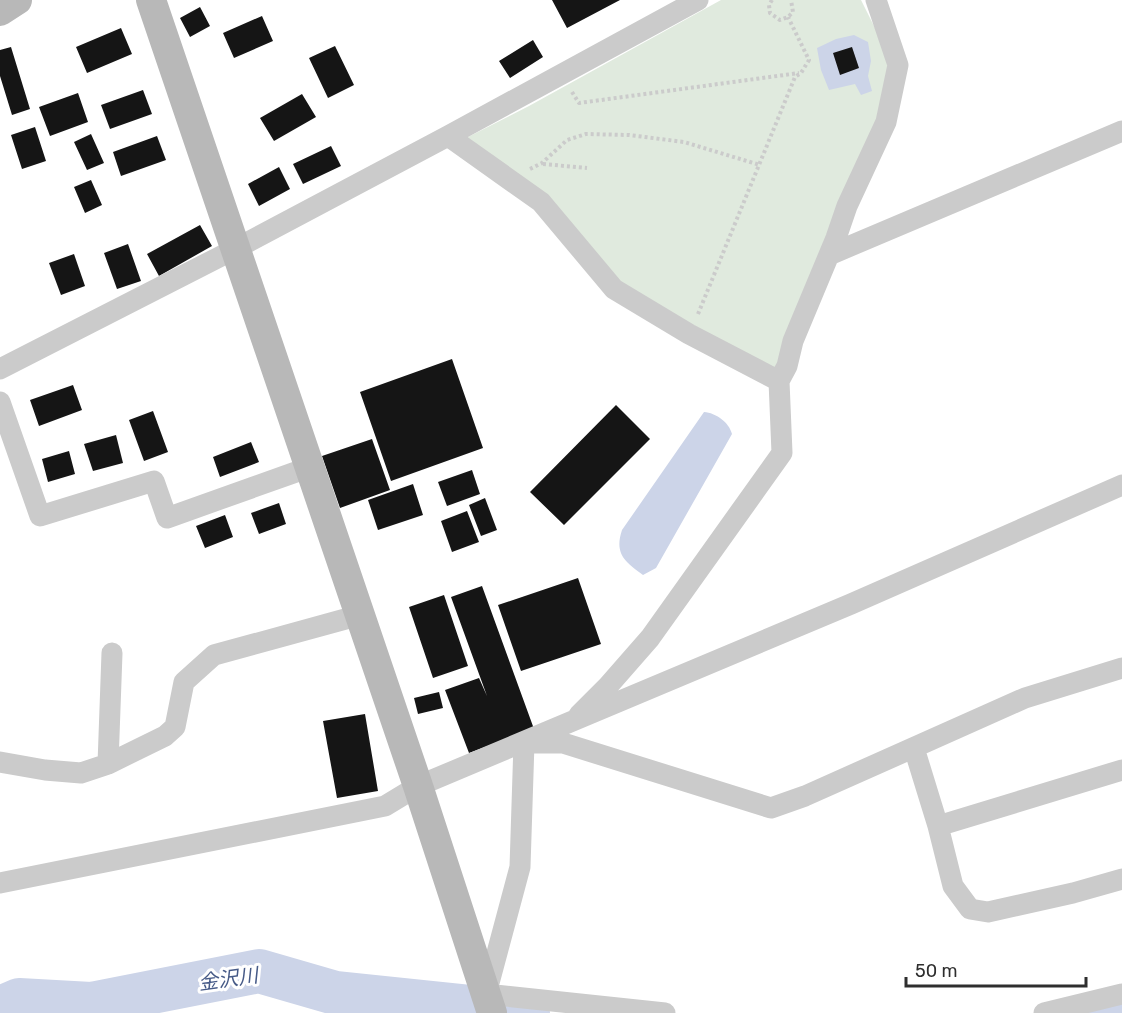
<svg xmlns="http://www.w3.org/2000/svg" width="1122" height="1013" viewBox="0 0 1122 1013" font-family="Rubik,'Noto Sans JP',sans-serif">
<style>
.green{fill:#e0eade}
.water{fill:#ccd4e8}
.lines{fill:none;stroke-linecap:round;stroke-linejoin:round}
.river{stroke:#ccd4e8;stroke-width:44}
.building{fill:#151515}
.path{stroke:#cbcbcb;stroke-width:4;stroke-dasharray:3 3;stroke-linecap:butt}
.street{stroke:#cbcbcb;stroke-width:21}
.secondary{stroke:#b8b8b8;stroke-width:30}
.labels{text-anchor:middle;stroke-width:6;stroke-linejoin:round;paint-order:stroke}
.water-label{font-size:20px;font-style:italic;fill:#465a87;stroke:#fff}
</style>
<rect width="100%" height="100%" fill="#fff"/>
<path class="green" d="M721 0H861L889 56 882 114 776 375 617 285 464 139 529 106Z"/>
<path class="water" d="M854 35 868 42 871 61 868 76 872 91 861 95 855 84 829 90 821 70 817 48 836 39Z
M704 412C716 413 729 422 732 434L656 568 643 575C625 562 614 554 622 530Z
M251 963C288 968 321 983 357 988L352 1000 334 997 259 975 158 1013H13L10 993 78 1012 106 1010 145 1004 177 994Z
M373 989 422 991 459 998 473 1013H453L410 1003 369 1001Z"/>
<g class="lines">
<path class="river" d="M0 1008 19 1000 91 1004 259 971 335 993 528 1013
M1107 1013 1122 1009"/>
</g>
<path class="building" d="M552 0H620L567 28Z
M200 7 210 26 190 37 180 18Z
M262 16 273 41 234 58 223 33Z
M121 28 132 54 87 73 76 47Z
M533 40 543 57 510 78 499 61Z
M335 46 354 85 328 98 309 58Z
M11 47 30 109 12 115 0 76V50Z
M852 47 859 68 840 75 833 53Z
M143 90 152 114 110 129 101 105Z
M78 93 88 122 50 136 39 107Z
M302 94 316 117 274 141 260 118Z
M35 127 46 161 22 169 11 135Z
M91 134 104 163 87 170 74 142Z
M157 136 166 160 121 176 113 152Z
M331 146 341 166 303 184 293 164Z
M279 167 290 189 259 206 248 184Z
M91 180 102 205 85 213 74 187Z
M200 225 212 246 159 276 147 254Z
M128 244 141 281 117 289 104 253Z
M74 254 85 286 61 295 49 263Z
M452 359 483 448 391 481 360 392Z
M73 385 82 410 39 426 30 400Z
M616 405 650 439 564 525 530 492Z
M153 411 168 452 144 461 129 420Z
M116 435 123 463 93 471 84 444Z
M372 439 390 490 340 508 322 456Z
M251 442 259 462 220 477 213 457Z
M69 451 75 474 48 482 42 459Z
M472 470 480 494 447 506 438 482Z
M413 484 423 515 378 530 368 500Z
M485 498 497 530 481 536 469 505Z
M279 503 286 524 259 534 251 513Z
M467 511 479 542 452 552 441 521Z
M225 515 233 537 205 548 196 526Z
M578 578 601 644 521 671 498 605Z
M482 586 534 729 469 753 445 690 479 678 487 696 451 597Z
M444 595 468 666 433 678 409 607Z
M439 692 443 708 418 714 414 698Z
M365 714 378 791 337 798 323 721Z"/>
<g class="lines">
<path class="path" d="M772 0 769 5 770 13 780 20 788 17 793 12 791 0
M572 92 579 103 799 73
M543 164 587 168
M530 169 542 163 567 140 586 134 629 135 684 142 760 165
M698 314 795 77 801 73 809 60 788 17"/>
<path class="street" d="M448 136 541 202 614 289 689 334 779 381
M829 255 1122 131
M0 369 235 249 448 136 698 0
M0 402 40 516 154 481 167 518 310 467
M579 715 608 686 650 638 782 453 779 381 787 366 793 341 836 238 847 206 886 122 898 65 876 0
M914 748 938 826 953 886 970 909 988 912 1073 893 1122 879
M0 762 45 770 81 773 108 764 165 736 175 727 184 682 214 655 360 615
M108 764 112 653
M938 826 1122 770
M0 883 385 806 418 786 851 604 1122 485
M665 1013 486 994 520 867 524 743H563L771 808 805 796 1025 698 1122 668
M1044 1013 1122 994"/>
<path class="secondary" d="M151 0 418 786 492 1013
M0 11 17 0"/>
</g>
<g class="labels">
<g class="water-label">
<text transform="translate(228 979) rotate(-8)" y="7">金沢川</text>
</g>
</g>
<path d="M906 977v9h180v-9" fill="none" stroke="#2e2e2e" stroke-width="3"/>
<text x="915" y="977" font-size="18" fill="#2e2e2e" stroke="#ffffff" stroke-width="4.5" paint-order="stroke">50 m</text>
</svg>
